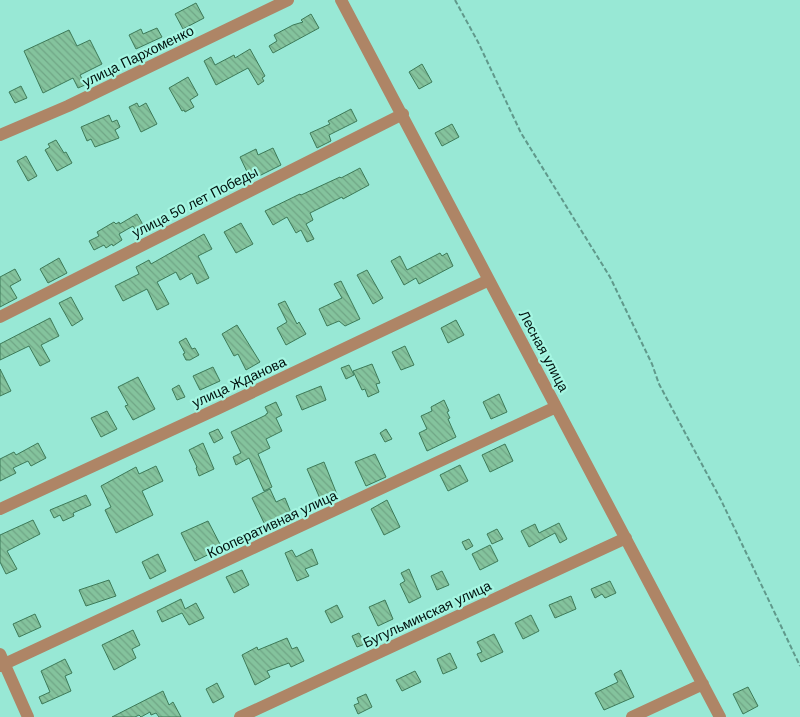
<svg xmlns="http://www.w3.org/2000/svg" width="800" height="717" viewBox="0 0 800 717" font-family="Arial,sans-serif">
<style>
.building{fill:url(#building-back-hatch);stroke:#3d7a58}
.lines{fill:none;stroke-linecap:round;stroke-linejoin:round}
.path{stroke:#60998b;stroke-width:2;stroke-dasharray:5 2.5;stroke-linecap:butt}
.minor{stroke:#ae8566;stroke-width:12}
.labels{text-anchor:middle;stroke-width:4.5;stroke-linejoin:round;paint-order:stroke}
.street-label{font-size:14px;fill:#00120e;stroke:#a5f6e2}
</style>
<defs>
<pattern id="building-back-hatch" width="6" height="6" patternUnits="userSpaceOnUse" patternTransform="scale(1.25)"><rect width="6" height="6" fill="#84c39d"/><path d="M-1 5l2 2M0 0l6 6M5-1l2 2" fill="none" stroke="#70a686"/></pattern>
</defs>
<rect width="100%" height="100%" fill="#98e8d5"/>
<path class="building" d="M196 3 204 18 183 29 175 14Z
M311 14 319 28 273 53 269 46 277 41 274 35 293 25 303 22 301 20Z
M157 28 162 37 136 49 129 35 141 29 143 34Z
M69 30 77 46 90 40 102 64 80 75 85 85 78 88 73 78 43 93 24 51Z
M250 49 265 76 262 78 264 81 258 85 248 68 216 85 204 61 211 57 215 65 234 55 235 58Z
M422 64 432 82 419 89 409 72Z
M188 77 198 95 190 100 194 107 185 112 184 110 182 111 169 88Z
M21 86 27 98 15 103 9 92Z
M137 103 139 107 146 103 157 124 141 132 129 107Z
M351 109 357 121 329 135 331 141 317 148 310 133 330 124 328 121Z
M109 115 112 122 117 120 120 127 115 130 119 138 95 147 91 139 87 141 81 127Z
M452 124 459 137 442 146 435 133Z
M56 140 64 153 66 152 72 163 57 171 45 150 50 147 48 144Z
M273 148 281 165 251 180 240 157 256 149 258 155Z
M26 156 37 176 28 181 17 161Z
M360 168 369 185 343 199 342 197 310 213 313 220 306 224 314 239 307 242 301 230 296 233 287 217 273 225 265 211 300 194 301 195 340 177 341 178Z
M137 214 147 232 139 236 133 226 119 234 122 240 113 246 112 244 106 248 104 245 94 250 89 241 99 236 97 232 114 222 116 224 119 222 120 224Z
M241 223 253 244 236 253 224 232Z
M204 234 212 249 198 256 209 278 197 284 192 273 180 280 176 272 157 282 169 304 157 310 147 289 123 301 115 286 139 274 136 267 149 260 151 264Z
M440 253 442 256 447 253 453 266 419 284 416 278 404 285 391 261 400 256 407 270Z
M59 258 67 273 48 283 40 269Z
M15 269 21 280 10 286 17 298 0 307V277Z
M367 270 383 298 373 304 357 275Z
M341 281 360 319 345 326 339 321 327 326 319 309 342 298 334 284Z
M71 297 83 319 72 326 59 303Z
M285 301 297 324 299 322 306 334 286 345 277 328 287 322 278 304Z
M50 318 59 336 41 345 50 361 40 366 29 346 0 360V344Z
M456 320 464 335 448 343 441 328Z
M237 325 260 362 246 370 238 354 234 356 222 334Z
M186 338 192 349 195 348 199 355 190 360H186L183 354 185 353 179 342Z
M405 346 414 365 401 370 392 352Z
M372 364 380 383 376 384 379 392 368 397 365 389 362 390 353 371Z
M349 365 354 375 346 379 341 368Z
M213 367 220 381 200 390 193 376Z
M0 369 11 391 0 396Z
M138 377 155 409 133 420 125 406 128 405 118 387Z
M179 385 185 397 177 400 172 389Z
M321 386 326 400 302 410 296 396Z
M499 394 507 412 491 419 483 402Z
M444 400 449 411 447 412 450 418 448 419 456 437 427 451 419 433 427 429 421 416 432 411 431 407Z
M276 402 282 415 276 418 282 431 266 439 270 448 258 454 272 487 264 491 249 458 236 465 233 457 241 453 231 432 266 415V414L268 413 265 407Z
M107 411 117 429 101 437 91 418Z
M218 429 223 438 214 443 209 433Z
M386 429 392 439 385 442 380 433Z
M38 443 46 458 31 466 28 461 13 468 16 473 0 481V459L14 452 16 455Z
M203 443 214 469 199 476 196 468 197 467 189 450Z
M505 444 513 461 490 472 482 455Z
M375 454 386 477 366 486 355 462Z
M324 462 338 497 322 503 307 469Z
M460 465 468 481 448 491 440 475Z
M156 466 163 481 142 491 153 515 116 533 105 510 111 507 101 486 136 467 139 474Z
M270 489 276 502 285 498 292 515 266 527 252 498Z
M86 495 91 505 73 513 74 516 63 521 60 515 54 518 50 510Z
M387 500 400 527 384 535 371 509Z
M33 520 40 534 7 551 17 569 6 574 0 562V535Z
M208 521 222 548 195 561 181 533Z
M559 523 567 539 560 543 555 533 529 547 521 531 535 524 539 533Z
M497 529 503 539 492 544 487 534Z
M469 539 473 546 466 550 462 542Z
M490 545 498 561 480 570 472 554Z
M312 549 318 564 305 569 309 576 297 581 285 553 292 550 296 557Z
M158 554 166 571 150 579 142 562Z
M409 569 421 597 409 603 400 584 405 581 401 573Z
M242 570 249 585 234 593 226 577Z
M442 571 449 585 437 590 431 576Z
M109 580 116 596 86 606 79 590Z
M610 581 616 593 605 598 602 594 595 598 591 589Z
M571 596 576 609 555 618 549 605Z
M181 599 185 609 196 603 204 618 189 625 182 613 162 622 157 611Z
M385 600 393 619 378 626 369 607Z
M337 605 343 617 331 623 325 611Z
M35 614 41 627 19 637 13 624Z
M531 615 539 631 523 639 515 623Z
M133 630 140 645 132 649 136 658 114 670 102 645Z
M359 633 365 644 357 647 352 636Z
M494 634 503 652 481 662 477 654 482 652 477 642Z
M287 638 292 649 297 647 304 661 291 667 289 663 267 671 270 677 255 685 242 655 257 647 258 650Z
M450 653 457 668 443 674 437 659Z
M65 659 72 673 65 676 71 691 42 704 39 697 50 692 41 671Z
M621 670 634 697 604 710 595 693 618 682 614 674Z
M415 671 421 682 402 691 396 680Z
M217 683 224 697 213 703 206 689Z
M748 687 758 706 743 714 733 694Z
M163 691 169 705 173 702 181 717H159L156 713 151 715 150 712 141 717 139 715 135 717H112Z
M366 694 372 707 358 714 354 705 359 703 357 698Z"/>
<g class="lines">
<path class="path" d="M455 0 478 42 521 133 610 277 652 364 659 384 721 500 800 666"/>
<path class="minor" d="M341 0 720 717
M0 135 68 106 288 0
M0 317 403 114
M0 509 217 409 489 280
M0 654 28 717
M0 666 556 407
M240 717 626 538
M632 717 703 684"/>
</g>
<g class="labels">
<g class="street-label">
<text transform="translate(138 56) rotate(-26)" y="5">улица Пархоменко</text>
<text transform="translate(195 202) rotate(-27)" y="5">улица 50 лет Победы</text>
<text transform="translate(544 351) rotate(62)" y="5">Лесная улица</text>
<text transform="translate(239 382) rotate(-25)" y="5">улица Жданова</text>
<text transform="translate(272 524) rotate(-25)" y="5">Кооперативная улица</text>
<text transform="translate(427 614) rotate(-25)" y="5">Бугульминская улица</text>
</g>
</g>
</svg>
